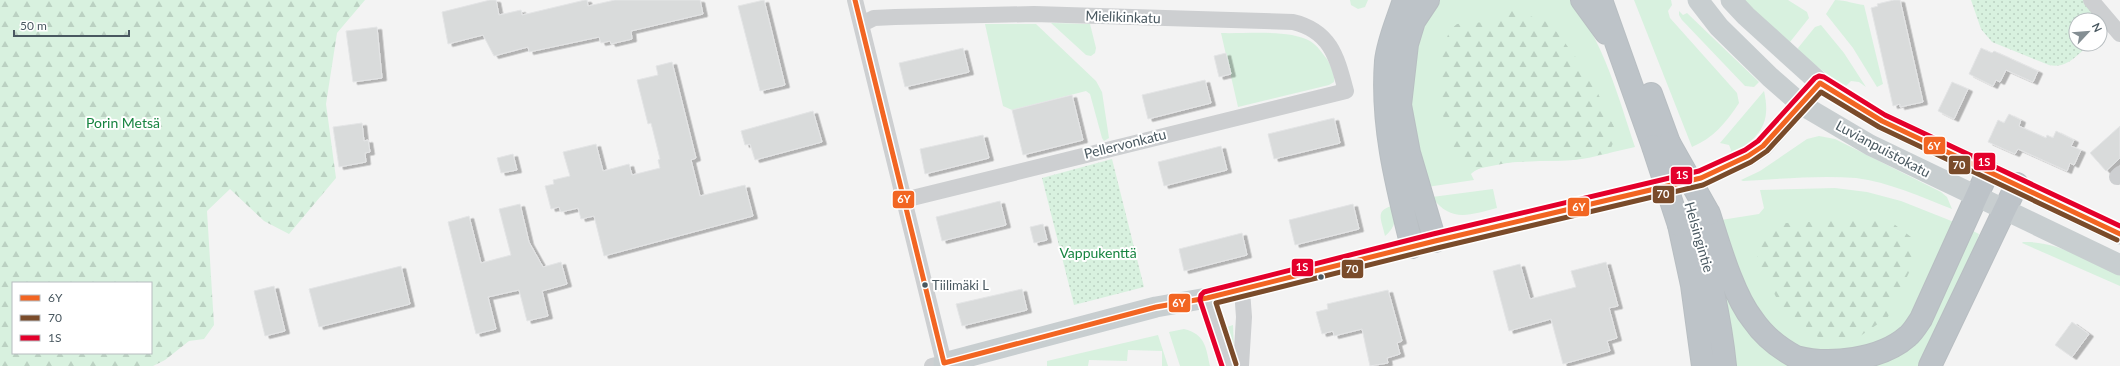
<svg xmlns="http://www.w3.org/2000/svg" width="2120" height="366" viewBox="0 0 2120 366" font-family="Lato,sans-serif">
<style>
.green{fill:#d8f1df}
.forest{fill:url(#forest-firs);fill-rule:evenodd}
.park{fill:url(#park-dots)}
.building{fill:#d9dbdb;stroke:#e4e5e6;filter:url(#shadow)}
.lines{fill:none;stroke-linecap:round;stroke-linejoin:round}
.highway-casing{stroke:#b8bec2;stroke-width:24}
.minor{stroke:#cdcfd1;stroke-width:16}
.major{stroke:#c8ced0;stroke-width:21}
.highway{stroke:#bdc3c8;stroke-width:22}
.highway-bridge-casing{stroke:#b8bec2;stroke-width:24;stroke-linecap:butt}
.highway-bridge{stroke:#bdc3c8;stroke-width:22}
.bus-1-casing{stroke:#fff;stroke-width:8}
.bus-2-casing{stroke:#fff;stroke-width:8}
.bus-3-casing{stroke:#fff;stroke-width:8}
.bus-1{stroke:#f26522;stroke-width:5}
.bus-2{stroke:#7a4b2a;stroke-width:5}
.bus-3{stroke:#e4002b;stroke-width:5}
.bus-dot{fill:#495860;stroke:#fff;stroke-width:1.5}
.labels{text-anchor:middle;stroke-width:4;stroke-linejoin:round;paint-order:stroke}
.bus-label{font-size:13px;fill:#495860;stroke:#fff;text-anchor:start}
.street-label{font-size:14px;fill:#495860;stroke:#fff}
.park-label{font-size:14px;fill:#178440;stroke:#fff}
.line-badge{stroke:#fff;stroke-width:1.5}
.badge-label{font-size:11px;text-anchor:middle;font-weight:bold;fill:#fff}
</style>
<defs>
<pattern id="forest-firs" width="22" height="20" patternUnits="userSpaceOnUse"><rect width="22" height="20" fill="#d8f1df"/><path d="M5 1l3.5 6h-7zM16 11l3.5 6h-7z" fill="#bbd1c2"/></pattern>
<pattern id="park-dots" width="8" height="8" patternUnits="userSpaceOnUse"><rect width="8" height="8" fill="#d8f1df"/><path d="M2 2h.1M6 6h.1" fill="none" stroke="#bbd1c2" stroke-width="1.8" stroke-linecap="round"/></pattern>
<filter id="shadow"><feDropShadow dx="4.5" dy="2.5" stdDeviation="0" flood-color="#0004"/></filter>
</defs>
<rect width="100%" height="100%" fill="#f3f3f3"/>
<path class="green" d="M1350 0H1368L1365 7 1358 9 1351 5Z
M1438 0H1571C1604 43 1618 96 1635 147 1615 151 1594 158 1574 160 1551 162 1486 158 1471 174L1474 180 1427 187 1412 131 1409 82 1414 42Z
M1634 0H1671L1672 5 1668 11 1670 18 1737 93 1739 103C1726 123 1713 138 1692 147Z
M1740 0H1788L1807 12 1809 18 1790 42Z
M1835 0C1846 0 1854 4 1864 5L1883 84 1877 87 1853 48 1826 14Z
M1679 11 1683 15 1687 13 1759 82 1754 87 1745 86 1682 20 1679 15Z
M1051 23 1090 24 1096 48 1095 53 1091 56 1086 55Z
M985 24H1036L1096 81 1102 92 1109 138 1104 141 1102 138 1090 94 1086 91 1012 110 1003 106Z
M1821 25 1844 53 1866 87 1859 82 1851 81 1845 87 1800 54 1798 48 1815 27Z
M1221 33C1246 34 1288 29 1310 41 1317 45 1322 53 1327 59 1331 66 1335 75 1334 82L1329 85 1238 107Z
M1764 91C1772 126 1758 139 1729 155L1731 150 1729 145 1720 143Z
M1819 136 1835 139 1941 192 1947 197 1952 209C1922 197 1888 182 1856 178 1818 175 1780 179 1743 181L1741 180 1760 171 1807 139Z
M1835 188 1867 192 1901 201 1954 222 1918 308 1901 329 1882 344 1838 357 1795 347 1777 335 1745 290 1721 220 1759 214 1764 208 1760 190Z
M1493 189 1497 208C1469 215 1451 223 1432 197Z
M1395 205C1396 218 1396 227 1385 236 1381 218 1374 210 1395 205Z
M1971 230 1979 234 1976 245 1918 366H1872L1893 356Z
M2023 242C2058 241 2089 261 2120 275V286L2022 243Z
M1718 268 1799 366H1735Z
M1233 325 1234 349 1232 350 1227 327Z
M1184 329C1205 334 1206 347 1210 366H1180L1169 332Z
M1158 335 1168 366H1162V351L1128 350 1127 361 1089 360 1088 366H1047V361Z"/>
<path class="forest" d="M0 0H365L337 33 326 104 336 178 289 234 264 221 230 189 207 211 214 325 204 339 189 341 165 360 153 366H0ZM13 283H151V353H13Z
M1503 9H1510L1550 23 1589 75 1617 133 1609 153 1573 160 1512 162 1476 169 1454 148 1440 107 1441 52 1450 30 1457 24 1500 21Z
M1886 218 1915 240 1914 262 1888 317 1850 343 1819 338 1779 303 1757 259V240L1785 223Z"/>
<path class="park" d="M1971 0H2091L2112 25 2100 35V20H2076V44H2090C2077 55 2067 69 2049 65L1992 42 1981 29Z
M1112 159 1144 287 1074 305 1042 178Z"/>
<path class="building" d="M490 0H496L499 15 521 10 522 15 585 0H587L588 6 615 0H700L703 14 631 31 632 39 611 44 610 41 601 43 599 37 529 52 528 47 494 56 483 35 448 44 442 12Z
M764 0 785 85 760 91 738 6Z
M1894 0H1900L1923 102 1900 107V104L1893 106 1871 8 1878 6 1877 4Z
M377 27 382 78 353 82 346 31Z
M963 48 969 72 905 87 899 63Z
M1981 48 1992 53 1994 51 2038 71 2033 82 2006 70 2000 82 1996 80 1993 86 1969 74Z
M1226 53 1231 74 1219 77 1214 56Z
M672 62 696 158 691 160 700 196 745 185 753 216 604 256 594 216 581 219 578 208 561 212 559 207 551 209 545 186 554 184 553 180 570 176 563 152 596 144 603 171 629 164 632 175 660 168 658 160 660 159 651 123 648 124 637 80 658 75 656 66Z
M1205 80 1211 103 1148 119 1142 95Z
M1952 82 1968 89 1954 119 1938 111Z
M1072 95 1083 140 1023 155 1012 110Z
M813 111 822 142 755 160 750 144 745 145 741 131Z
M2009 114 2021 120 2019 126 2046 138 2047 135 2053 138 2056 131 2074 140 2071 146 2081 150 2074 165 2070 163 2067 171 2018 149 2015 154 1988 142 1998 120 2004 123Z
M1334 118 1340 143 1274 159 1268 134Z
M362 123 364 141 368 140 370 152 365 153 366 162 339 167 333 127Z
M2120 126V158L2106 171 2090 153Z
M983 135 989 158 925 174 920 149Z
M1221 146 1227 170 1164 186 1158 162Z
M513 154 517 170 501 173 497 158Z
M1000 201 1006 225 942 241 936 217Z
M520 204 529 242 543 267 561 262 567 284 542 291 548 316 527 321 519 290 488 297 496 329 476 334 448 222 469 216 481 263 511 255 499 209Z
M1353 204 1359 229 1295 245 1289 220Z
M1043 224 1047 240 1034 243 1030 227Z
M1242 233 1247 255 1184 271 1179 249Z
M1606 262 1618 306 1609 308 1617 338 1607 341 1610 351 1563 364 1551 319 1509 331 1493 271 1520 264 1530 299 1576 287 1571 271Z
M401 266 410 304 319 327 309 289Z
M274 286 285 331 265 336 254 291Z
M1022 289 1027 310 962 326 956 304Z
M1388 290 1402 341 1397 343 1400 354 1387 358 1388 363 1370 366 1362 329 1334 336 1333 331 1322 334 1316 312 1328 309 1327 304Z
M2072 322 2089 334 2072 357 2055 345Z"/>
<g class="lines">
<g class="highway-casing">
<path id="highway" d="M1404 0C1398 19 1388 41 1386 61 1381 125 1397 186 1412 247
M1428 0 1414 21 1407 44 1400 105 1409 153 1435 241
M1582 0 1606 33
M1601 0 1653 146
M1651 94 1669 143
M1709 214C1719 245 1733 295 1753 320 1764 336 1779 348 1796 357 1829 366 1881 360 1908 336 1913 332 1917 325 1921 319L1988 171
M1695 219C1708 268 1720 316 1725 366
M1679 225 1692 285 1703 366
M1930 366 2017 184"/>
</g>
<path class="minor" d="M855 0 944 363 932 366
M2091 0 2120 34
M862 24 874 18 895 17 1034 14 1293 22C1331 31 1337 58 1346 91L904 200
M2117 177 2120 174
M1207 298 1229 366
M1241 366 1244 317 1242 290"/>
<path class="major" d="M1698 0 1719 27 1770 77 1802 105 1870 145 2120 265
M1731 0 1746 16 1820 83 1882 121 2120 234
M944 363 1156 307 1207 298 1435 241 1701 178 1748 156 1763 146 1820 83"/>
<use href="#highway" class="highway"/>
<g class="highway-bridge-casing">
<path id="highway-bridge" d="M1669 143 1709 214
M1653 146 1679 225"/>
</g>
<use href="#highway-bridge" class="highway-bridge"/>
<g class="bus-1-casing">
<path id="bus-1" d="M855 0 944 363 1156 307 1207 298 1435 241 1701 178 1748 156 1763 146 1820 83 1882 121 2120 234"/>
</g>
<g class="bus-2-casing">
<path id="bus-2" d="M1236 364 1216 303 1437 248 1703 185 1751 162 1767 151 1821 92 1879 127 2117 240"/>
</g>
<g class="bus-3-casing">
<path id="bus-3" d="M1222 366 1200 300 1201 295 1204 292 1433 234 1699 171 1745 150 1758 141 1815 78 1819 76 1824 77 1885 115 2120 226"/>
</g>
<use href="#bus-1" class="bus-1"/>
<use href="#bus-2" class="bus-2"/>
<use href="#bus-3" class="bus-3"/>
</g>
<g class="bus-dot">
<circle cx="1321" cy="277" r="3.5"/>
<circle cx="925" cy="285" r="3.5"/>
</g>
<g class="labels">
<g class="bus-label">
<text x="932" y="290">Tiilimäki L</text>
</g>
<g class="street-label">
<text transform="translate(1123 17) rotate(2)" y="5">Mielikinkatu</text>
<text transform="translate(1125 144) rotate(-14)" y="5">Pellervonkatu</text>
<text transform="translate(1883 149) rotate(28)" y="5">Luvianpuistokatu</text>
<text transform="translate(1699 237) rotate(74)" y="5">Helsingintie</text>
</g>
<g class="park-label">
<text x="123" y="128">Porin Metsä</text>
<text x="1098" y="258">Vappukenttä</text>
</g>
</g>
<g class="line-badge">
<rect x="1923" y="136" width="23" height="19" rx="4" fill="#f26522"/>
<rect x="1973" y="152" width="23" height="19" rx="4" fill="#e4002b"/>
<rect x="1948" y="155" width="23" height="20" rx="4" fill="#7a4b2a"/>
<rect x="1670" y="166" width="23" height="19" rx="4" fill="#e4002b"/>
<rect x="1652" y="185" width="23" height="19" rx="4" fill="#7a4b2a"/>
<rect x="892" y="190" width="23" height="19" rx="4" fill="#f26522"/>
<rect x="1567" y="197" width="23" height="20" rx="4" fill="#f26522"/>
<rect x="1291" y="258" width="23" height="19" rx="4" fill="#e4002b"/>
<rect x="1341" y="259" width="23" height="20" rx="4" fill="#7a4b2a"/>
<rect x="1168" y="293" width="23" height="20" rx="4" fill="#f26522"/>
</g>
<g class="badge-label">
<text x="1934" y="150">6Y</text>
<text x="1984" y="166">1S</text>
<text x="1959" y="169">70</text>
<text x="1682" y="179">1S</text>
<text x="1663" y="198">70</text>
<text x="904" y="203">6Y</text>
<text x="1579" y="211">6Y</text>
<text x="1302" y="271">1S</text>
<text x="1352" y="273">70</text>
<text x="1179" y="307">6Y</text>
</g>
<rect x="12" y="282" width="140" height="72" fill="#ffffff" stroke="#b6bcbf"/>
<rect x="20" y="295" width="20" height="6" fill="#f26522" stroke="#b6bcbf"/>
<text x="48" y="302" font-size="12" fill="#495860">6Y</text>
<rect x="20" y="315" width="20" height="6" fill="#7a4b2a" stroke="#b6bcbf"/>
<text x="48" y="322" font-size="12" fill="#495860">70</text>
<rect x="20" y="335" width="20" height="6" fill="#e4002b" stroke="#b6bcbf"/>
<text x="48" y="342" font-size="12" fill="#495860">1S</text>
<g transform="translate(2088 32) rotate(64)"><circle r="19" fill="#ffffff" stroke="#b6bcbf"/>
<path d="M0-3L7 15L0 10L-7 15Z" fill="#848e93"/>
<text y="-6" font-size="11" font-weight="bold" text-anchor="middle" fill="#495860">N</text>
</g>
<path d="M14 30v6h115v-6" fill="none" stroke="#495860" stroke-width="2"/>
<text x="20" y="30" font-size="12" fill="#495860" stroke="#ffffff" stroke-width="3" paint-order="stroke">50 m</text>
</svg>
